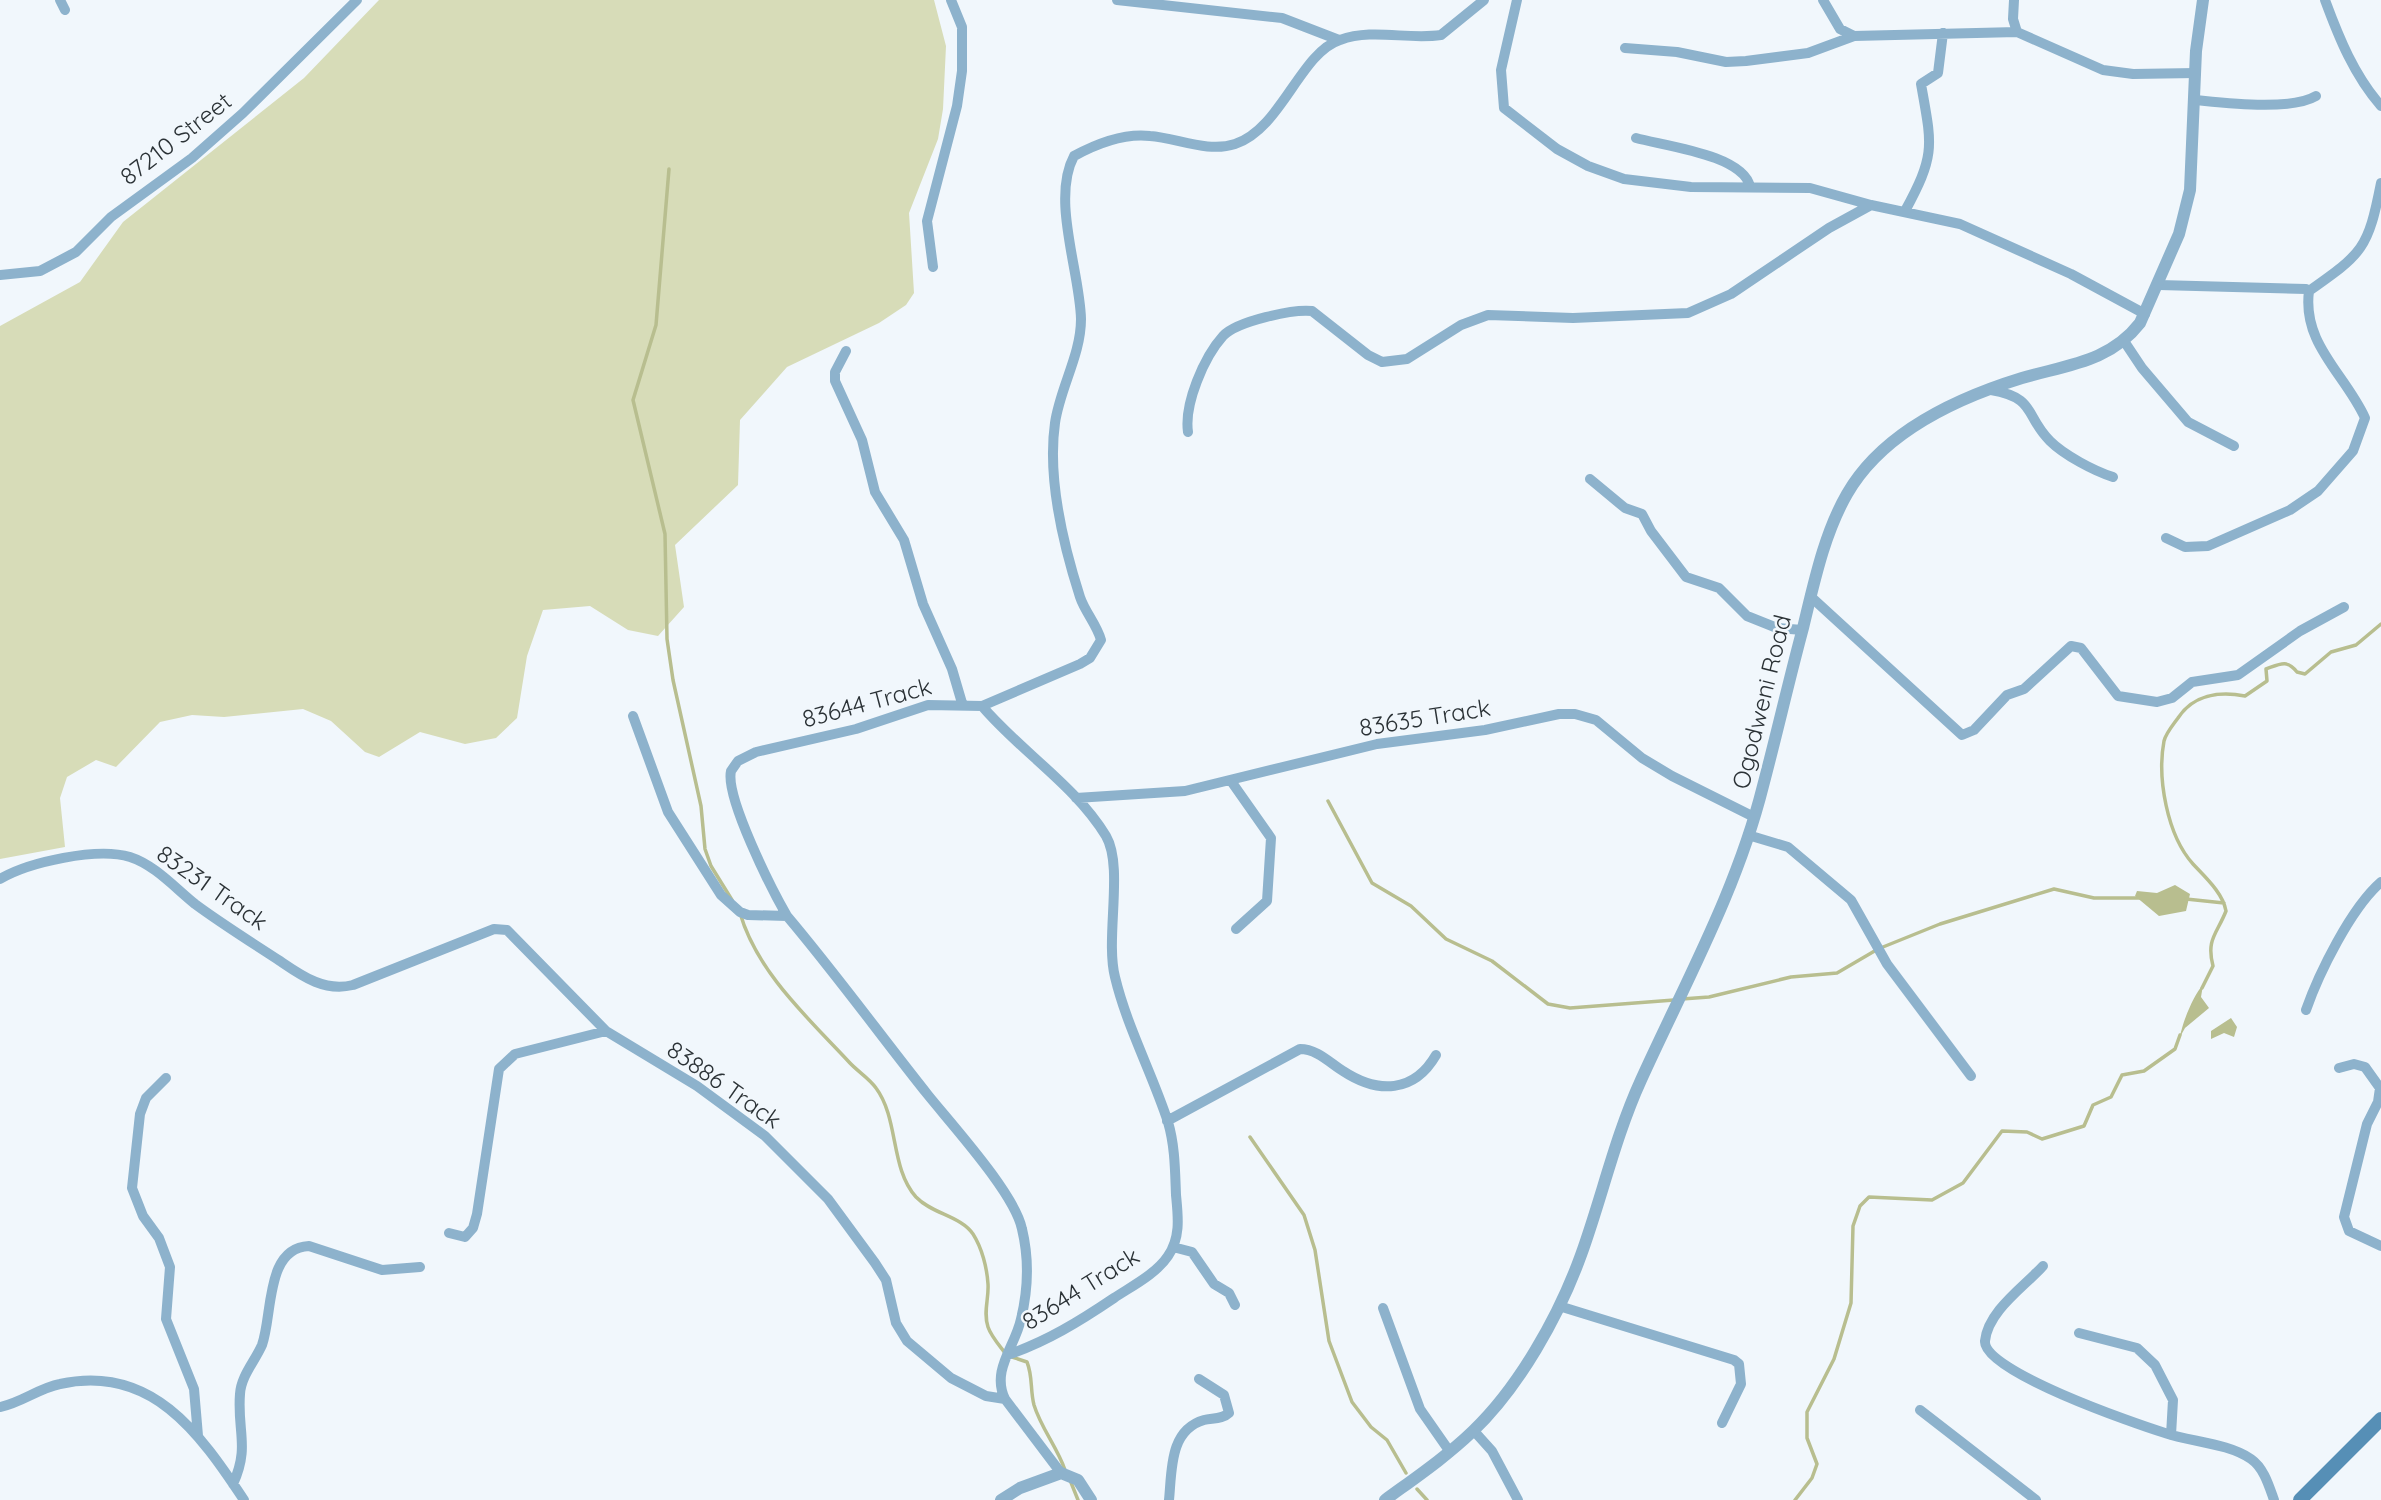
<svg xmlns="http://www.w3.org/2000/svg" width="2381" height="1500" viewBox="0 0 2381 1500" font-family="Quicksand,sans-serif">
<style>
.green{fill:#d7dcb8}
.water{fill:#b8be8f}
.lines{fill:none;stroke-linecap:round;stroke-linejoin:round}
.stream{stroke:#b8be8f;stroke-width:3.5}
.minor{stroke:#8db2cc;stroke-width:10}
.tertiary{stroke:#8db2cc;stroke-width:12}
.secondary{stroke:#568fb6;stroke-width:14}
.labels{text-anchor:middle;stroke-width:5;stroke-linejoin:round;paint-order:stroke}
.street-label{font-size:24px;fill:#2b3236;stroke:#f1f7fc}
</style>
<rect width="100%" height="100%" fill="#f1f7fc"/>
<path class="green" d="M379 0H934L946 46 943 109 938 139 909 213 914 293 906 305 879 323 787 367 740 420 738 485 675 545 684 607 658 636 628 630 590 606 543 610 527 656 517 718 496 738 465 744 420 732 379 757 365 752 331 721 303 709 224 717 192 715 160 722 116 767 96 760 67 777 60 798 65 847 0 859V326L80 282 123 222 304 78Z"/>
<path class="water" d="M2175 885 2190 894 2186 911 2159 916 2135 896 2137 891 2157 893Z
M2203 985 2201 997 2209 1008 2185 1028 2180 1037C2182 1023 2194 994 2203 985Z
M2231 1018 2237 1027 2234 1037 2224 1033 2211 1039V1031Z"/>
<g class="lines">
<path class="stream" d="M669 169 656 325 633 400 665 534 667 639 673 680 701 806 705 849 711 866 732 900
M1328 801 1372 883 1411 906 1446 939 1492 961 1548 1004 1570 1008 1674 1000
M2186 899 2224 903
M740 913C757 972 808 1018 849 1062 857 1071 869 1078 876 1088 899 1119 890 1168 916 1197 932 1214 961 1216 973 1234 982 1248 987 1268 988 1284 989 1299 983 1312 988 1327 991 1336 999 1345 1005 1353
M2202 988 2213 966C2206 939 2217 934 2226 911 2223 893 2205 877 2193 864 2167 835 2157 778 2164 741 2166 733 2173 725 2178 718 2193 695 2219 691 2245 696L2267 681 2266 669C2280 664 2287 659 2297 672L2305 674 2331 652 2356 645 2381 624
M1682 999 1709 997 1791 977 1837 973 1878 949 1940 924 2054 889 2094 898H2140
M1250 1137 1304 1215 1315 1250 1329 1341 1352 1402 1371 1427 1387 1440 1406 1473
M1012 1357 1027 1362C1033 1377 1030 1390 1034 1405 1041 1428 1057 1447 1065 1470
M1070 1480 1078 1500
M1417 1489 1427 1500
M1795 1500 1812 1478 1817 1464 1807 1438V1412L1834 1359 1851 1303 1853 1226 1860 1206 1869 1197 1932 1200 1963 1183 2002 1131 2027 1132 2042 1139 2084 1126 2093 1105 2111 1097 2122 1075 2144 1071 2175 1049 2180 1035"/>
<path class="minor" d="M60 0 65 10
M1117 0 1282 18 1339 40
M1517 0 1501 70 1504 108 1557 149 1588 166 1624 179 1691 187 1810 188 1871 205 1960 224 2071 274 2145 314
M1823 0 1840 29 1854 36 2017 32 2103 70 2133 74 2196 73
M2014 0 2013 19 2017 32
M2325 0C2339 38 2354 75 2381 106
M1625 48 1677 52 1726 62 1746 61 1808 53 1854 36
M2195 100C2226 103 2291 111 2316 96
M1636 138C1665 146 1744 155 1750 187
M1905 211C1936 154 1932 146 1921 84L1938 73 1943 33
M933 267 927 221 957 106 962 71V27L951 0
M0 275 40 271 76 252 111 217 192 158 243 113 357 0
M2159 285 2306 289 2309 291C2302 344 2345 374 2365 418L2353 451 2318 491 2290 510 2208 546 2185 547 2166 538
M2309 291C2363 253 2368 249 2381 183
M2124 341 2142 368 2188 422 2234 446
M846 351 835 372V381L862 440 875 492 904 540 923 604 952 669 962 703
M1991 390C2037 398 2024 415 2050 441 2064 455 2094 471 2113 477
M1188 432C1184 404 1204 357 1223 336 1237 321 1293 309 1312 311L1368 355 1382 362 1407 359 1461 325 1488 315 1573 318 1688 313 1731 294 1829 228 1871 205
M1590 479 1625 508 1642 514 1651 531 1686 577 1719 588 1747 616 1777 628 1802 630
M1810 596 1962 735 1974 730 2007 695 2024 689 2071 646 2081 648 2118 696 2157 702 2172 698 2192 682 2238 675 2300 631 2344 607
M982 706 1080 664 1090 658 1101 640C1097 625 1085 612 1080 597 1063 544 1047 479 1055 423 1060 388 1081 355 1081 319 1080 272 1051 199 1074 156 1096 144 1124 133 1150 136 1177 138 1208 153 1235 144 1282 128 1300 53 1340 40 1373 28 1407 40 1441 35L1484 0
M633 716 668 812 721 895 740 912 748 915 787 916
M1231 781 1271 838 1267 901 1236 929
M1076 798 1185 791 1377 744 1485 730 1559 714H1575L1596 720 1642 758 1672 776 1754 817
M1748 835 1788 847 1851 900 1887 964 1971 1076
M0 879C29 862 97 847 130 857 155 865 175 888 195 904 222 924 251 942 280 961 302 976 324 992 353 985L494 929 507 930 606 1031 697 1086 765 1136 828 1199 875 1263 886 1280 896 1323 907 1341 951 1378 986 1396 1005 1399
M2306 1010C2319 973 2351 908 2381 882
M2339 1068 2354 1064 2365 1067 2380 1088 2378 1102 2367 1124 2344 1217 2349 1231 2381 1246
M166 1078 146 1098 140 1114 132 1188 143 1216 159 1238 170 1267 166 1319 194 1389 198 1436
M1167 1121 1300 1049C1317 1049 1330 1063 1343 1071 1378 1094 1414 1093 1436 1055
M449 1233 465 1237 473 1228 477 1214 499 1069 515 1054 606 1031
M1173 1247 1192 1252 1214 1284 1229 1293 1235 1305
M2043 1266C2024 1287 1988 1311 1985 1341 1982 1371 2136 1424 2165 1433 2191 1442 2228 1443 2251 1459 2264 1468 2269 1486 2274 1500
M1559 1306 1734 1360 1739 1364 1741 1384 1722 1423
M1383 1308 1420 1409 1450 1452
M2079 1333 2137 1348 2155 1365 2173 1400 2171 1435
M1007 1355C1046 1342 1080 1321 1114 1298 1132 1286 1156 1274 1168 1256 1181 1237 1178 1216 1176 1195 1175 1170 1175 1146 1168 1122 1152 1073 1127 1027 1115 977 1105 938 1124 867 1106 836 1075 785 1020 751 982 706L928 705 856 729 756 752 738 761 731 771C725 797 772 890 787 916 836 974 881 1036 928 1095 953 1126 1015 1194 1022 1229 1029 1258 1028 1290 1021 1319 1015 1347 991 1370 1005 1399L1061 1473
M0 1407C21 1403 39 1388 60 1384 151 1364 199 1432 244 1500
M1920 1410 2036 1500
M1474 1431 1492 1451 1518 1500
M233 1484C250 1447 237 1431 240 1394 241 1376 255 1361 262 1345 273 1314 265 1248 309 1246L382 1270 420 1267
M1169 1500C1172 1471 1169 1430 1204 1420 1212 1418 1223 1419 1229 1413L1224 1395 1199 1379"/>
<path class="tertiary" d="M1001 1500 1020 1488 1061 1473 1078 1480 1091 1500
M1385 1500C1415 1478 1446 1457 1473 1431 1519 1387 1559 1316 1581 1255 1602 1197 1615 1137 1641 1080 1685 983 1737 890 1763 786 1777 733 1789 680 1803 628 1814 583 1824 534 1847 494 1882 433 1957 398 2022 378 2066 365 2110 362 2140 323L2179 234 2190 190 2196 51 2203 0"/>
<path class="secondary" d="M2300 1500 2381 1419"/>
</g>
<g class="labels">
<g class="street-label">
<text transform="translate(176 139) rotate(-38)" y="8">87210 Street</text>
<text transform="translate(1762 702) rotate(-76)" y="8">Ogodweni Road</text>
<text transform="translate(867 703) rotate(-15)" y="8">83644 Track</text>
<text transform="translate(1425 718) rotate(-9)" y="8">83635 Track</text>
<text transform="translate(212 888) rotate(35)" y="8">83231 Track</text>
<text transform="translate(724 1085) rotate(35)" y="8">83886 Track</text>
<text transform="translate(1081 1289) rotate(-32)" y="8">83644 Track</text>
</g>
</g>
</svg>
